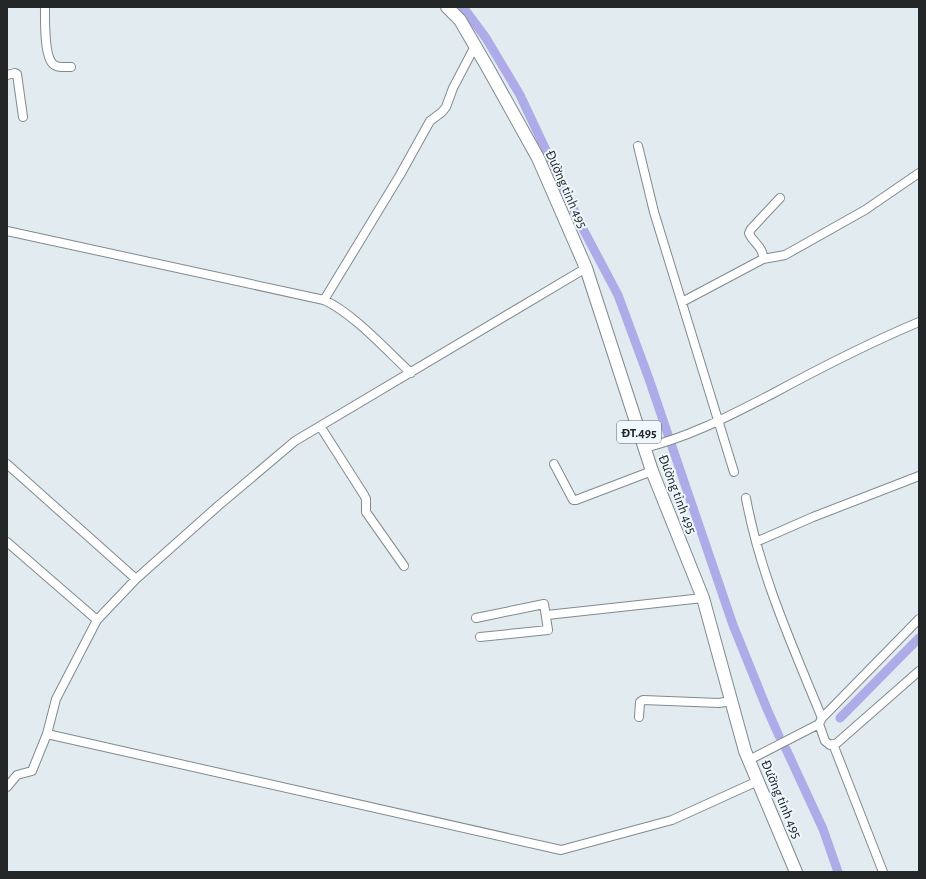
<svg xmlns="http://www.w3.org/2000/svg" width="926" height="879" viewBox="0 0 926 879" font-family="'Alegreya Sans',sans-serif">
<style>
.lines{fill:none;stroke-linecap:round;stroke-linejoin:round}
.canal{stroke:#aeace8;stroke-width:9}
.street-casing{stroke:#818a8e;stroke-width:10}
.primary-casing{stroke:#818a8e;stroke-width:14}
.street{stroke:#fff;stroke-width:8}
.primary{stroke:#fff;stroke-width:12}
.labels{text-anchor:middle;stroke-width:4;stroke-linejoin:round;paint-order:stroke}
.shield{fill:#eff8fd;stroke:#606668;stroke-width:1}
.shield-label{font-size:13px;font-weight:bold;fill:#232728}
.street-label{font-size:14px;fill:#232728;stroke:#eff8fd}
</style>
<rect width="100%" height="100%" fill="#e2ebf0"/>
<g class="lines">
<path class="canal" d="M463 7 486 38 520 95 582 227 618 295 649 379 733 625 767 709 779 736
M840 718 919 638
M786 749 823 829 838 872"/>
<g class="street-casing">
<path id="street" d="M45 7C45 19 44 56 53 64 57 68 65 67 71 67
M7 75 15 73 17 74 23 117
M638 146 654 212 734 472
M7 231 324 300C353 313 387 351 411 373
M763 259C764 247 752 242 749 233L751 229 780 198
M586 268 295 441 218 506 136 579 97 620 56 699 47 734 561 850 672 820 758 781
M324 300 400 175 430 121 442 112 446 107 453 88 475 46
M682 302 763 259 785 255 865 210 919 173
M320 426 364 495 366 499V512L404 566
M644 448C690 437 731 415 772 394 820 368 869 343 919 322
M7 464 136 579
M554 464 573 500H576L652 471
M746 498C760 575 793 647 822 718
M7 542 97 620
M756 542 813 517 919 476
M547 615 703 598
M476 618 544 604 548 630 480 637
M639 717 640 702 643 700 719 703 731 701
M820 722 822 718 919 619
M833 744 883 872
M749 760 819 724 825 741 830 745 837 743 919 671
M7 787 17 775 32 771 47 734"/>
</g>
<g class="primary-casing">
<path id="primary" d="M447 7 460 20 489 70 538 158 586 268 652 471 703 598 745 751 796 872"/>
</g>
<use href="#street" class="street"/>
<use href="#primary" class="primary"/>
</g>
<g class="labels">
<rect class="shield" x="617" y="421" width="44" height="22" rx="3"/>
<g class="shield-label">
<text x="639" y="437">ĐT.495</text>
</g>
<g class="street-label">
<text transform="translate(567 189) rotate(66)" y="5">Đường tỉnh 495</text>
<text transform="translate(678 494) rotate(69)" y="5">Đường tỉnh 495</text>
<text transform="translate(782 799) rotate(67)" y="5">Đường tỉnh 495</text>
</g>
</g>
<rect width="926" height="879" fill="none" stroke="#232728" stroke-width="16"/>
</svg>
